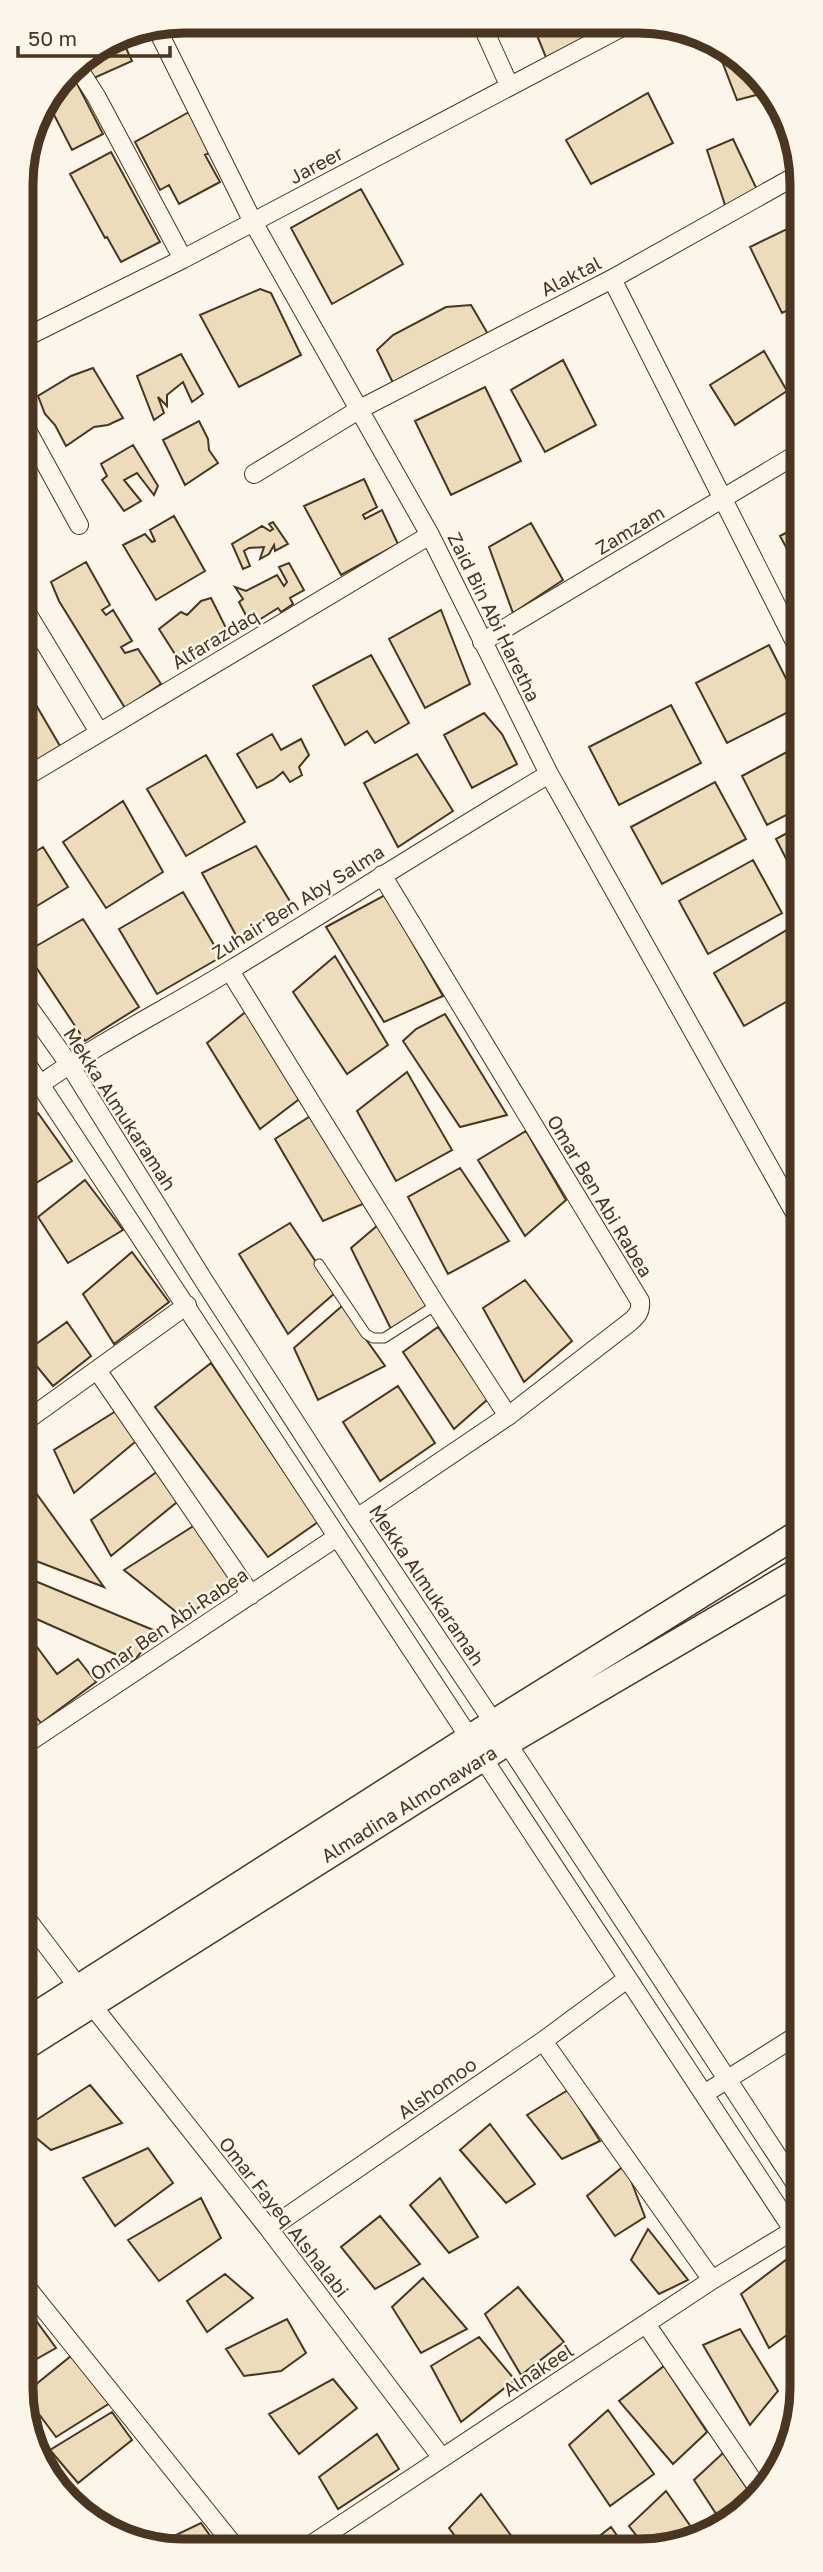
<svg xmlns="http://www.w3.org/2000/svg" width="823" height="2572" viewBox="0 0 823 2572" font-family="'Golos Text',sans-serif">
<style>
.building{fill:#ecdcbc;stroke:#4a3520;stroke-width:2}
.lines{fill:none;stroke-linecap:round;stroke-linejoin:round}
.service-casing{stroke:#4a3520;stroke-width:11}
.minor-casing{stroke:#4a3520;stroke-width:20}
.secondary-casing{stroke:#4a3520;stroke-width:29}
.service{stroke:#fbf6e9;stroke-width:9}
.minor{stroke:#fbf6e9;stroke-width:18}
.secondary{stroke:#fbf6e9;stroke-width:26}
.labels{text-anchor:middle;stroke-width:5;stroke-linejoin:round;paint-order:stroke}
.street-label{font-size:19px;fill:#4a3520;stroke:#fbf6e9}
.rim{fill:none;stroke:#4a3520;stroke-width:9}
</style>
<rect width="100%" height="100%" fill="#fbf6e9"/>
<path class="building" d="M532 23 613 24 549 65Z
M120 35 132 61 94 78 83 58Z
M726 54 749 66 760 94 737 100 720 56Z
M70 70 103 134 72 150 47 101Z
M648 93 673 143 591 184 566 140Z
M189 112 211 152 205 155 220 182 179 204 169 185 160 190 135 142Z
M733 139 760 196 728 214 707 150Z
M111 152 160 242 121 262 107 237 105 238 70 174Z
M361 189 403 264 332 304 291 228Z
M787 229 799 253V305L782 313 750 247Z
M260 289 271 293 301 355 239 387 200 315Z
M471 305 488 334 393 383 377 350 393 335 446 307Z
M764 351 787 391 735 425 710 385Z
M181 354 203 394 192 402 183 382 167 395V406L158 397 164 413 154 420 137 376Z
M563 360 596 425 545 452 511 390Z
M93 368 123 418 108 425 94 427 66 446 55 425 45 414 38 396 71 376Z
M485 387 521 461 451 495 415 421Z
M199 421 208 439 209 450 218 463 185 485 163 440Z
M133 445 158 486 154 495 137 473 124 480 141 501 124 511 102 480 107 476 101 464Z
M364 479 377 507 363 515 365 519 382 510 398 544 341 575 304 506Z
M174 516 205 571 156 600 123 545 145 534 152 542 155 541 150 530Z
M273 522 288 544 275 551 274 545 269 554 260 559 264 547 249 548 244 551 250 566 243 569 232 544 262 526 270 531 273 529 269 524Z
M531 523 563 580 513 613 489 547Z
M799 526V571L780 536Z
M86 562 110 605 102 610 106 615 113 610 132 641 121 647 125 653 138 649 161 684 125 708 59 601 51 582Z
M289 563 304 590 290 598 293 604 281 612 278 608 251 625 239 602 243 599 235 587 246 591 277 575 284 586 287 582 279 567Z
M211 598 230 636 180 662 159 629 181 612 187 615 201 601Z
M441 610 470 684 425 708 389 639Z
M769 645 800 706 727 743 696 683Z
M371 655 409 723 375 743 367 731 345 745 313 686Z
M22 681 60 746 22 770Z
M671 705 701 763 619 805 589 747Z
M484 713 502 734 517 764 472 788 444 735Z
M272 734 281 750 301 739 309 755 299 767 302 775 290 782 283 772 273 780 257 788 237 754Z
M800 745V808L767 825 742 776Z
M417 754 453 811 398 847 364 783Z
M206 755 245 822 186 856 147 789Z
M715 782 746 839 662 884 631 827Z
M123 801 163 872 106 908 63 842Z
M800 826V886L776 839Z
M256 846 291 903 237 937 202 873Z
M43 847 68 887 22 915V860Z
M753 860 782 913 708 954 679 901Z
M183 892 221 957 157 994 119 929Z
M385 895 443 996 384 1022 326 927Z
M83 919 139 1007 85 1041 26 952Z
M792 927 800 941V994L744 1026 714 973Z
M335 956 388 1045 347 1074 293 992Z
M248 1010 302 1097 260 1129 207 1043Z
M445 1014 507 1115 460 1127 403 1041 416 1029Z
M407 1072 452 1150 396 1181 357 1111Z
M38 1113 72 1161 28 1188 23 1181V1128Z
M312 1115 365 1203 323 1221 275 1139Z
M526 1131 566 1200 525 1236 478 1160Z
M460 1168 509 1241 448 1274 408 1197Z
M85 1180 123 1230 68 1263 38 1217Z
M290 1223 336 1292 288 1334 239 1254Z
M378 1225 429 1306 392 1331 351 1248Z
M132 1252 169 1302 114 1344 83 1294Z
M525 1280 572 1341 524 1382 483 1308Z
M342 1306 385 1366 318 1400 294 1348Z
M67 1322 91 1356 53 1386 25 1352Z
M438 1327 488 1399 454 1429 403 1352Z
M211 1363 318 1522 268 1557 155 1407Z
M398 1386 435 1443 380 1481 343 1422Z
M116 1411 141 1437 74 1493 54 1450Z
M162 1468 182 1498 111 1556 91 1520Z
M23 1475 104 1587 23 1556Z
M195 1525 236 1576 185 1619 124 1570Z
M23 1576 158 1632 133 1662 23 1613Z
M37 1647 57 1674 78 1659 96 1682 41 1723 23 1702V1657Z
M24 1962 36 1981 24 1988Z
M90 2085 122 2123 51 2150 24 2128Z
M568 2090 600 2141 562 2159 527 2115Z
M490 2124 535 2184 506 2203 460 2150Z
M148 2148 173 2183 115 2226 83 2178Z
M625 2165 645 2217 615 2236 587 2196Z
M440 2178 478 2237 449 2253 410 2205Z
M201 2198 221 2238 159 2281 128 2240Z
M380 2216 420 2264 375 2289 341 2247Z
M648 2229 688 2280 659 2294 631 2260Z
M795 2253 802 2264V2324L769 2348 741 2294Z
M225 2274 253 2298 207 2332 187 2301Z
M423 2278 467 2329 421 2353 392 2307Z
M518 2287 564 2342 521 2375 485 2314Z
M24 2304 56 2348 24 2366Z
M287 2319 306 2353 281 2371 244 2376 226 2349Z
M740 2329 778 2391 750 2425 703 2345Z
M479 2337 515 2380 461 2422 431 2366Z
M71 2356 110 2403 56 2437 24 2394Z
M664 2366 707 2432 673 2464 619 2401Z
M333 2379 357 2408 299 2454 269 2414Z
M608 2410 654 2474 610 2506 569 2445Z
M112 2412 132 2440 78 2483 50 2450Z
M377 2434 399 2469 338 2509 319 2477Z
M723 2453 755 2500 724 2526 694 2480Z
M666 2491 698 2537 670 2548H646L629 2526Z
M481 2494 520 2548H464L449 2528Z
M201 2523 219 2548 151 2547Z
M611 2527 626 2548H584Z"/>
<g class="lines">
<g class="service-casing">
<path id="service" d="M319 1264 366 1334 373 1338H384L436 1305"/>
</g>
<g class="minor-casing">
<path id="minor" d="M481 23 509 85
M156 27 253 222 430 535 549 774 800 1222
M75 63 96 96 183 259
M612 279 800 652
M22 339 183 259 628 24
M22 421 79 525
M254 474 360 409 612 279 799 174
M22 605 99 732
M482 642 799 453
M22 779 430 535
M230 971 436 1305 508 1416
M22 998 69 1064 204 1281 357 1518 494 1723 801 2192
M22 1057 801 2242
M41 1084C101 1041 169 1008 232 969 338 904 442 838 549 774
M97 1370 251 1595
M23 1423 187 1305
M357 1518 508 1416 630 1322C638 1315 641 1311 640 1301L382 875
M23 1746 337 1537
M23 1914 79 1988
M91 2004 269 2229 442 2458
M543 2041 712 2280
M704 2094 801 2033
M269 2229 543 2041 627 1979
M24 2284 236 2548
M646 2324 762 2494
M306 2548 712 2280 794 2230"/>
</g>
<g class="secondary-casing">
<path id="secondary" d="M24 2023 470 1738 801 1532
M24 2047 506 1743 801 1570"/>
</g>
<use href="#service" class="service"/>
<use href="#minor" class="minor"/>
<use href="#secondary" class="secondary"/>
</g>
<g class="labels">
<g class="street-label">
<text transform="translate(316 165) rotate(-28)" y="7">Jareer</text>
<text transform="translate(571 276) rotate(-27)" y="7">Alaktal</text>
<text transform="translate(630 530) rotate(-31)" y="7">Zamzam</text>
<text transform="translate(494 617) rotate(64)" y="7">Zaid Bin Abi Haretha</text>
<text transform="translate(215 639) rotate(-31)" y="7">Alfarazdaq</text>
<text transform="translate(298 902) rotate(-32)" y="7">Zuhair Ben Aby Salma</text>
<text transform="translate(120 1109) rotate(57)" y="7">Mekka Almukaramah</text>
<text transform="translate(600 1196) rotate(59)" y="7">Omar Ben Abi Rabea</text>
<text transform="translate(427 1585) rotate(56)" y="7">Mekka Almukaramah</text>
<text transform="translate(169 1624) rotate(-34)" y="7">Omar Ben Abi Rabea</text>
<text transform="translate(409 1804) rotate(-32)" y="7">Almadina Almonawara</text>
<text transform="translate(437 2088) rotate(-35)" y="7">Alshomoo</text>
<text transform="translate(284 2217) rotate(52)" y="7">Omar Fayeq Alshalabi</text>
<text transform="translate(538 2370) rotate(-33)" y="7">Alnakeel</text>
</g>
</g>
<path d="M0 0H823V2572H0ZM184 33H639A151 151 0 0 1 790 184V2388A151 151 0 0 1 639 2539H184A151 151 0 0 1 33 2388V184A151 151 0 0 1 184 33Z" fill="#fbf6e9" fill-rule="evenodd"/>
<path class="rim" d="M184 33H639A151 151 0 0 1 790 184V2388A151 151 0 0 1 639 2539H184A151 151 0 0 1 33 2388V184A151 151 0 0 1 184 33Z"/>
<path d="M18 46v10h152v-10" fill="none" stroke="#4a3520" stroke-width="3.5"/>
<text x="28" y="46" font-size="21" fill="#4a3520" stroke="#fbf6e9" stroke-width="5" paint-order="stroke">50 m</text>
</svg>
